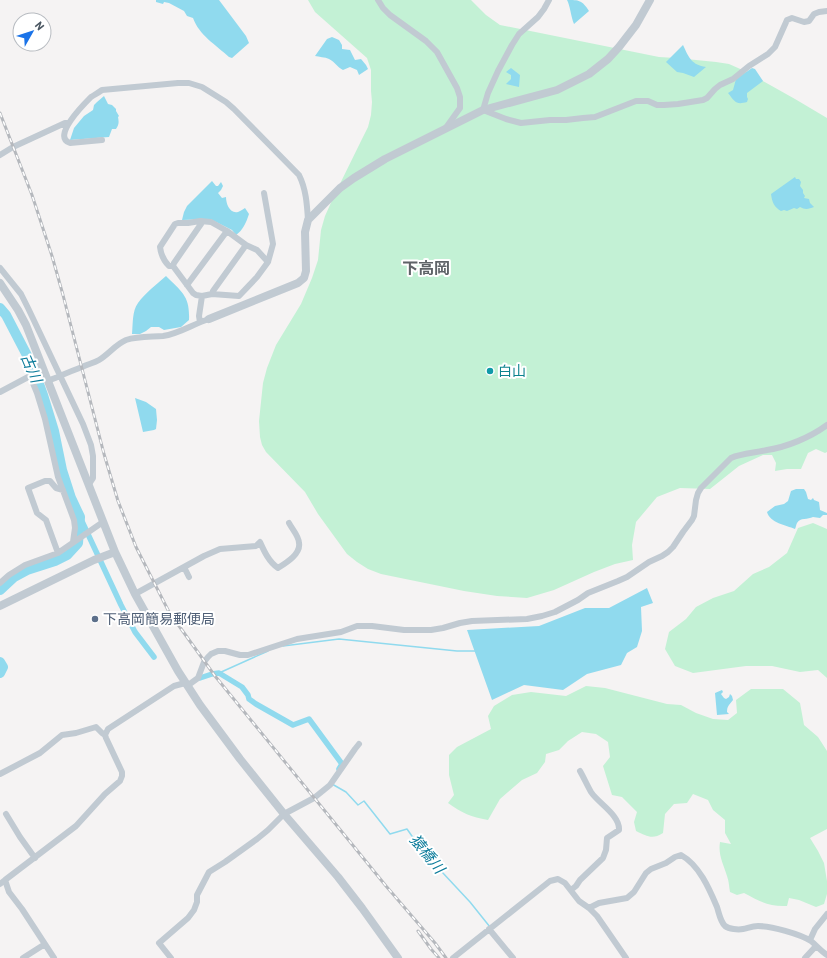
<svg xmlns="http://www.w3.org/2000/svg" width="827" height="958" viewBox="0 0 827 958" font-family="Barlow,'Noto Sans JP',sans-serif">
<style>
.green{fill:#c3f1d5}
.water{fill:#90daee}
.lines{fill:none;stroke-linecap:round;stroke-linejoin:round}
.stream{stroke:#90daee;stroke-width:1.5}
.canal{stroke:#90daee;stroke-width:5.5}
.river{stroke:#90daee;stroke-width:10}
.minor{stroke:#c1cad2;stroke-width:6}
.tertiary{stroke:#c1cad2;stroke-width:8}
.rail-casing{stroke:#b5b8bd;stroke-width:3}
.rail{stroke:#fff;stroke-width:1.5;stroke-dasharray:4.5;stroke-linecap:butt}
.culture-dot{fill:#0f9aa8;stroke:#fff;stroke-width:1.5}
.service-dot{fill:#5c6f8a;stroke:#fff;stroke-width:1.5}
.labels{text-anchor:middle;stroke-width:4;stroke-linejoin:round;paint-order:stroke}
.culture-label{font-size:14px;fill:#0d838f;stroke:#fff;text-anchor:start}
.service-label{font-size:14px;fill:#4e5e75;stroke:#fff;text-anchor:start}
.water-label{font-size:15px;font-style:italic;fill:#0c7c9b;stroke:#fff}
.quarter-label{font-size:16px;font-weight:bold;fill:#5f6368;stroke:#fff}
</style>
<rect width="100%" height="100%" fill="#f5f3f3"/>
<path class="green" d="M308 0H471L486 15 500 25 659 57 676 58 716 62 729 64 747 72 795 99 827 118V452L825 453 816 449 808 453 801 469H787L775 471 776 463 772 455H763L739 466 710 489 680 488 657 497 636 522 632 545 633 560 615 564 594 572 554 590 527 598 497 596 464 591 381 574 368 569 357 562 347 554 318 514 305 492 266 452 262 445 260 437 259 421 263 383 267 368 276 345 301 304 312 278 318 260 321 230 325 216 334 196 362 139 368 127 371 115 372 102 371 91V70L367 58 315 12Z
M813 523 827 529V678L818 670 800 672 772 666H746L693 673 675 666 665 649 669 632 686 619 696 607 713 598 734 591 753 574 769 567 787 553 798 528Z
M586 686 605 688 667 704 681 705 696 713 713 719 728 720 737 713 736 700 751 689H783L800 703 804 725 818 737 827 751V829L810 838 818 851 824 863 827 881V894L824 904 816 907 799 900 789 898 787 906C769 907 759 901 744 893L737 895 730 892C729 887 729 881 727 876 723 863 718 855 720 842L731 844 725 833V820L713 810 708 800 693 794 687 803 674 804 665 814 663 833C652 840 647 836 636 831L634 822 637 812 622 797 612 795 603 766 610 757 608 742 596 734 582 732 568 741 559 750 546 754 545 762 537 773 522 780 500 799 488 820C471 817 462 813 448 803L454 795 449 775V755L457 747 491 729 488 716 494 706 512 695 531 692 566 696Z"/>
<path class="water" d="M156 0H219L246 36 249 43 232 58 229 57C216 45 199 35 193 18L187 16 184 11 169 3 164 2 163 4 156 2Z
M567 0C579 0 582 0 589 11L574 24C571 17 570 5 567 0Z
M332 37 339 40 342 45V49L350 50 355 60 361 59 366 65 368 69 359 75 357 70 350 67 343 70C337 67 335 62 329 59 325 57 319 57 315 56L327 39Z
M683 45C689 58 692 65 706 67L694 77 683 73 677 72 666 62Z
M511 68 520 75 519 87 506 84 511 79V75L506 72Z
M752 68 755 69 763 81 747 93V97L748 99 747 102C736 105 735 102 728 93L733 90 736 79Z
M104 96 108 104 112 105 116 109V111L119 116 118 117C119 122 119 125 116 129H112L109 137 70 140 74 128 84 116 93 110 94 105 97 102Z
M795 177 796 179H799L801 182 800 186 803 190V193L805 196 804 198 809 199 810 203 814 207C809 209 805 210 800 207L797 209 794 208 787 211 784 210 781 211C774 207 772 202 771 194Z
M212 181 216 186H218L221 182 223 186 221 190 218 193 222 198 226 197C226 204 230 214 238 212 241 211 243 209 245 208L249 214C246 223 243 230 236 235L232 230 210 219 182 220 184 212 187 206Z
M166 276C182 292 190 296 189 320L181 327 164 330 159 327H151L146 331 140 334H132C133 324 132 311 138 303 145 293 157 284 166 276Z
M135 398 146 402 156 409 157 420 156 429 154 430 143 432Z
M796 489H804L806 492 808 499 811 500 813 498 814 500 819 502 820 510 827 513V515H823L820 518 813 517C808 520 800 517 797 523 796 525 796 527 795 529 786 525 770 523 767 512L775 506 784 504 788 501 791 491Z
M647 588 653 603 641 607 642 631 637 647 627 653 621 665 587 674 563 690 524 685 492 700 467 630 539 626 585 608H609Z
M722 690 723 692 721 694 724 698 726 699 729 697 730 694 732 696 733 700C729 705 727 706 727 712L729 714 717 715 715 693Z"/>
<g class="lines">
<path class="stream" d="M283 646 339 639 457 651H476
M219 673 268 651
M332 784 346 792 358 805 364 801 390 834 407 829 428 859 442 872 470 902 490 927"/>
<path class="canal" d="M80 517 121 605 135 632 154 657
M200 678 212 674 219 673 242 687 248 695 249 699 256 704 293 725 309 719 342 764 339 769"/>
<path class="river" d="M0 308 6 315 32 365 43 395 54 431 62 470 71 498 80 517 78 543 67 555 55 561 27 570 14 577 0 590
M0 662 3 667 0 673"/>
<path class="minor" d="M378 0 383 8 390 15 426 41 437 52 457 88 460 97V108L445 129
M549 0 544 9 538 17 519 34 512 45 498 71 488 93 483 110 506 119 521 123 550 120H566L583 118 595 117 636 101H648L657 105H664L678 104 703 100 707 98 715 89 720 85 733 79 749 66 768 54 775 47 787 20 792 18 804 22 809 21 814 14 819 12 827 11
M102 140 70 143C51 137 84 104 91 97 94 95 98 93 102 90L178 83H189L202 87 226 102 234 109 299 175C306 189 307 204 308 220
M0 155 13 147 65 123H68
M264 193 273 244 268 262 257 277 239 296 212 294 202 296 196 295 193 293 173 266H169C164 261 161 255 160 247L175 224 178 223H188L200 221 211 222 227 231 246 245 257 250 268 262
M173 266 174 263 201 224 202 221
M0 268 21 294 28 308 83 424 91 445 93 456V478L89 484
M187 285 227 231
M212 294 213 291 246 245
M200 322 199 316 202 296
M30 376 37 393 45 419 58 477 74 520 75 528 73 542
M48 381C60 376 71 371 82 367 88 364 94 363 99 360 109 354 116 344 126 340 138 336 151 337 163 336 179 334 193 324 209 319
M0 392 30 376 44 371
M58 553 46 520 37 513 28 488 45 481H50L56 488 63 490
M184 567 189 577
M0 583 9 575 25 565 58 553 103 522
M135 594 204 556 220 549 256 546 260 542C264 551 269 562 278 568 286 563 301 554 299 543 299 536 292 529 289 523
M187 686 198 678 204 662 208 657 211 654 218 651H225L240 655H248L297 639 341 632 357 626H372L404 630H431L443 628 460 623 472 621 527 619 542 616 555 612 578 600 588 593 618 581 627 577 649 562 662 556 668 552 673 547 683 532 692 520 694 516 696 500 698 493 701 488 731 458C742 453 755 453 767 450 787 447 811 437 827 425
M0 774 40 753 62 735 76 733 96 727 102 733 105 735
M6 814 20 837 35 858
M5 880 9 892 22 909 54 958
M0 884 5 880 76 826 105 794 120 781 122 776V772L106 738 105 735 108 729 174 686 185 683
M571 890 576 886 580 880 603 858 606 850 607 838 619 830C620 815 598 803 591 792 587 785 584 778 580 771
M589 908 599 903 627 898 634 892 646 873 651 869 666 863 675 857 681 855C699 865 709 888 717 907 719 913 720 921 725 926 729 929 738 930 743 929 748 928 752 926 758 926 771 926 800 934 811 941 816 945 821 951 827 955
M489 929 513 958
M810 940 815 929 827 914
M23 958 45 944
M171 958 159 943 188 918 194 910 197 902V895L209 872 225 862 257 839 268 830 284 814 314 798 330 785 355 749 359 744
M453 958 550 881 558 879 565 883 579 901 589 908 597 916 626 958
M805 958 816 946"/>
<path class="tertiary" d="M0 283 18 310 26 325 115 552 135 594 178 671 200 705 240 759 284 814 338 877 362 908 398 958
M209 319 298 283 304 278 306 271 305 232 308 220 340 188 354 178 385 159 483 110 557 90 589 74 608 59 619 47 636 25 650 0
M0 606 94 560 115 552"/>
<g class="rail-casing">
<path id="rail" d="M0 113 32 195 52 256 63 295 104 454 118 501 136 547 169 612 215 676 386 886 435 943 446 958
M418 931 431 949 439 958"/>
</g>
<use href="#rail" class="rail"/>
</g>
<circle class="culture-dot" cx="490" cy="371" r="4"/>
<circle class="service-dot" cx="95" cy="619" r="4"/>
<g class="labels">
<g class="culture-label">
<text x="498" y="376">白山</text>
</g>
<g class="service-label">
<text x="103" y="624">下高岡簡易郵便局</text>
</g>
<g class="water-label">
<text transform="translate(31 368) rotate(67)" y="5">古川</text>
<text transform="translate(427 854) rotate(51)" y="5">猿橋川</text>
</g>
<g class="quarter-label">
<text x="426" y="274">下高岡</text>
</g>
</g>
<g transform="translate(32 32) rotate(51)"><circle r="19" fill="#ffffff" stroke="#b7bbc0"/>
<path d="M0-3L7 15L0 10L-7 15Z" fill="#1a73e8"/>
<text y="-6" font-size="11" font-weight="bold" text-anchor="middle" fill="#4a5661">N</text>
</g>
</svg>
